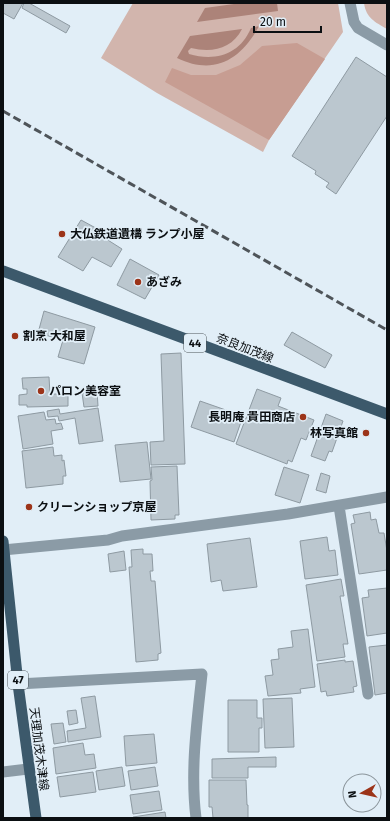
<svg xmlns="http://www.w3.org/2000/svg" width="390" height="821" viewBox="0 0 390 821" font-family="'Fira Sans','Noto Sans JP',sans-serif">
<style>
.green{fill:#d2b5ad}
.forest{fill:#c79d92}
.water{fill:#ac8379}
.building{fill:#bbc7cf;stroke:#8e9aa2}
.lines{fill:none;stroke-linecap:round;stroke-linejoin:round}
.minor{stroke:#8b9ba6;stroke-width:11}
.primary{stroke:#3c596b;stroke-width:11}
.rail{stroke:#4e5459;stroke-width:3;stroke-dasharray:8 4;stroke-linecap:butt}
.poi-dot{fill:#9c3419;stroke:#e1eef7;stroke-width:1.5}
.labels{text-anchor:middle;stroke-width:3.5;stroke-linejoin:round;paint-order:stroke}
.shield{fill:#e1eef7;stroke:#4b5257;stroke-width:1}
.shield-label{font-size:11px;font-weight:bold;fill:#0b0f12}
.poi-label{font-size:12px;font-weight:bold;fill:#0b0f12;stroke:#e1eef7;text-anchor:start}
.street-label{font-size:12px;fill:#0b0f12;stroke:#e1eef7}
</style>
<rect width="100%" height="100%" fill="#e1eef7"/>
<path class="green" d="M133 3H338L343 32 269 140 263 152 157 93 101 58Z
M364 3H387V29C375 22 366 18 364 3Z"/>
<path class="forest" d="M297 43 325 59 269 140 165 82 172 68 191 75H216L240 65 262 46Z"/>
<path class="water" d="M241 3H277L278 11 197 22 205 8Z
M259 26C241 60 214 76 177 58L190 36 242 29C232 49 212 53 191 48L188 51 189 54C216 62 240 54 251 28Z"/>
<path class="building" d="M3 3H23L14 19 3 13Z
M24 3H29L70 26 66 33 22 8Z
M356 57 387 77V116L336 194 326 187 329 183 315 174 316 171 292 156Z
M81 220 105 233 103 237 122 249 111 267 92 257 83 271 58 257Z
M130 259 159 275 145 299 117 285Z
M44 311 95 327 84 364 58 357 63 340 38 333Z
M292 332 332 355 325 368 284 345Z
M181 353 185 464 151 465 150 442 164 441 161 354Z
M49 377 50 394H68V406L27 407V405H19V395L27 394V389H23L22 378Z
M257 389 281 398 278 406 314 420 306 440 301 438 292 462 288 460 287 464 236 444Z
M97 391 98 406 84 407 82 393Z
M200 401 243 416 234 442 191 427Z
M98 408 103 441 79 444 75 418 59 421 58 416 48 417 47 411 59 409 60 414Z
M44 412 46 420 55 419 56 424 61 423 63 429 51 431 53 444 23 449 18 416Z
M326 414 343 421 332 452 329 451 325 461 311 456Z
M147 442 151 479 120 482 115 445Z
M53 447 54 456 62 455V461L64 460 66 476H63V484L26 488 22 451Z
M177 466 179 515H175V519L151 520 150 481 152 480 151 467Z
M284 467 309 475 300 503 275 495Z
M321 473 330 476 326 493 316 490Z
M370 512 371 520 376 519 379 533H384L387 551V570L359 574 351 524 355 523 353 515Z
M327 537 329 551 335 550 338 575 305 579 300 541Z
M250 538 257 587 223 591 221 580 211 582 207 544Z
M143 549V554H152L153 571H150L151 581H155L161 653 158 654V660L136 662 129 567H132L131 550Z
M124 551 126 570 110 572 108 554Z
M341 579 344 596H340L348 644H343L345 657 317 661 306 585Z
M387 588V633L367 636 362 598 369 597 368 590Z
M308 629 315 687 300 689 301 693 268 696 265 676 273 675 271 660 279 659 278 649 293 647 291 631Z
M387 645V693L375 695 369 647Z
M345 660V662L353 661 357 686 353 687 354 692 327 696 326 691 321 692 317 664Z
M95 696 101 737 68 742 67 731 86 728 81 698Z
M292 698 294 747 265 748 263 699Z
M228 700H257V718H262V728H259V752H228Z
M76 710 78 723 69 725 67 711Z
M63 723 66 742 54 744 51 724Z
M154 734 157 763 126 766 124 736Z
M83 743 85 755 94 754 96 768 56 774 53 748Z
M276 757V767H248V778H212V759Z
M122 767 125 786 99 790 96 771Z
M155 767 158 786 131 790 128 771Z
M93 772 96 792 60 797 57 777Z
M209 780H246L247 805H248V818H213L212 807H209Z
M159 791 162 810 133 814 130 795Z
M165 812 166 818H134L133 817Z"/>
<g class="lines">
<path class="minor" d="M350 3 354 22 358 28 387 45
M339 506 368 694
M3 550 108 540 122 536 288 514 387 497
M18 684 202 674C197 722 190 770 196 818
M3 772 28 769"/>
<path class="primary" d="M3 271 387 414
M3 541 18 684 36 818"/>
<path class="rail" d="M3 111 387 330"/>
</g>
<g class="poi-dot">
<circle cx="62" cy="234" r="4"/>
<circle cx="138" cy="282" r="4"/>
<circle cx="15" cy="336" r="4"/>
<circle cx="41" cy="391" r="4"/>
<circle cx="303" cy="417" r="4"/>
<circle cx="366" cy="433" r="4"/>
<circle cx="29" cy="507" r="4"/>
</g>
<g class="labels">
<g class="shield">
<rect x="184" y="334" width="22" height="18" rx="3"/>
<rect x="8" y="671" width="20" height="18" rx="3"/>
</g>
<g class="shield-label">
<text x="195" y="347">44</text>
<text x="18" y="684">47</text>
</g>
<g class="poi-label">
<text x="70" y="238">大仏鉄道遺構 ランプ小屋</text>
<text x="146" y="286">あざみ</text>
<text x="23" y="340">割烹 大和屋</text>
<text x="49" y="395">パロン美容室</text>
<text x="295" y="421" text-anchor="end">長明庵 貴田商店</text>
<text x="358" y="437" text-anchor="end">林写真館</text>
<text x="37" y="511">クリーンショップ京屋</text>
</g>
<g class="street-label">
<text transform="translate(245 348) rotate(21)" y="4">奈良加茂線</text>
<text transform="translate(39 749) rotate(83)" y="4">天理加茂木津線</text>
</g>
</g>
<rect width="390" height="821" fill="none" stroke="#0b0f12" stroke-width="8"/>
<g transform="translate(362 793) rotate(262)"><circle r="19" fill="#e1eef7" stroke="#8b959b"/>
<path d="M0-3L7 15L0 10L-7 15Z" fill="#9c3419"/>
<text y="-6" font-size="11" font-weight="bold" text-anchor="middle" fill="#0b0f12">N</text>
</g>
<path d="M254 26v6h67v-6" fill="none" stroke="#0b0f12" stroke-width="2"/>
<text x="260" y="26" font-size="12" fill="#0b0f12" stroke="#e1eef7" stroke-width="3" paint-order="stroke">20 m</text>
</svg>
